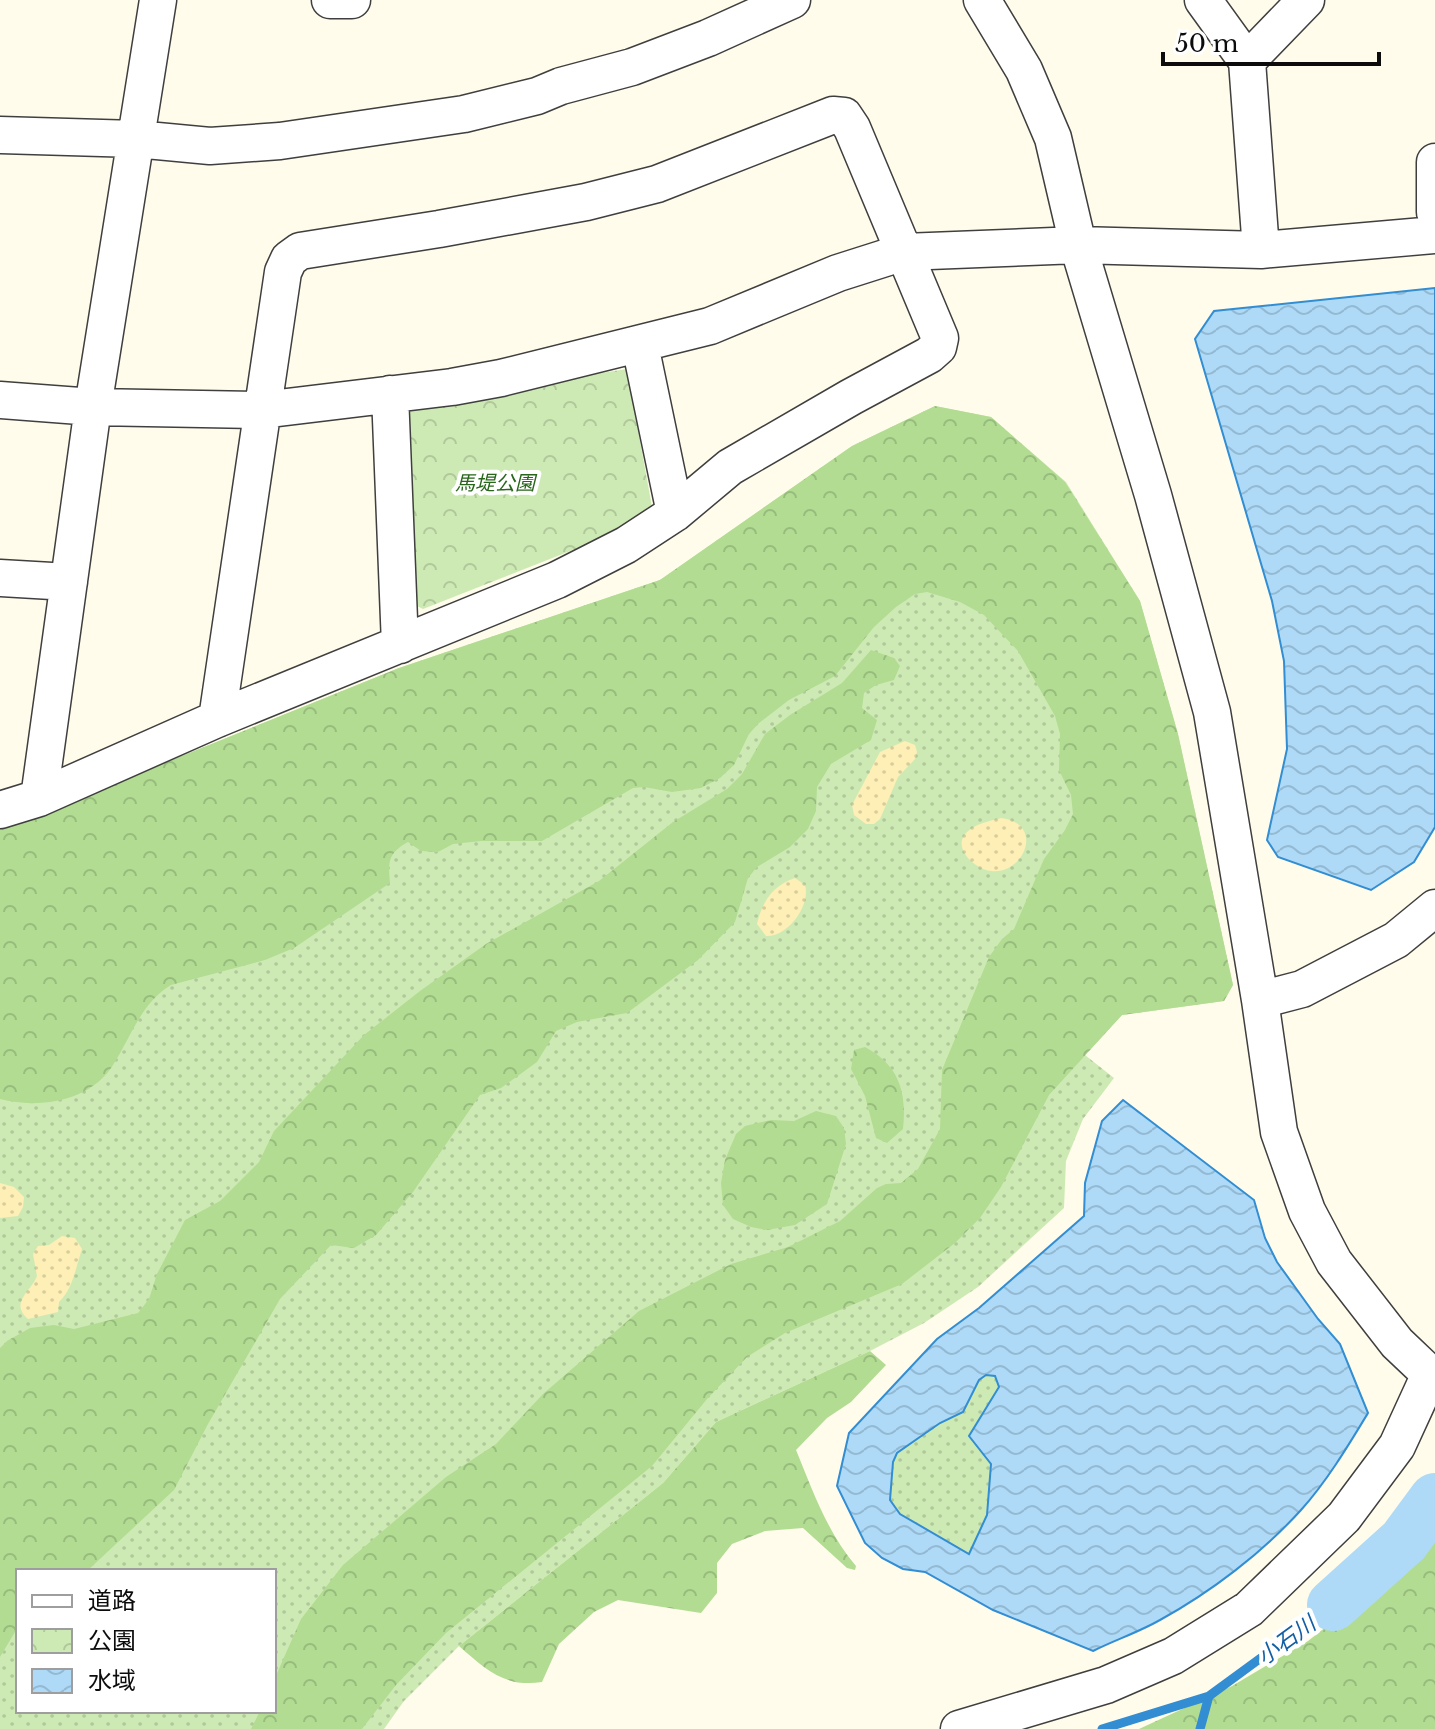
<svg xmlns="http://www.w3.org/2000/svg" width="1435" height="1729" viewBox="0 0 1435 1729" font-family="'Libre Baskerville','Noto Sans JP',serif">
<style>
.grass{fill:url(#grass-dots);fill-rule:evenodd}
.forest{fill:url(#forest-crowns)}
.sand{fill:url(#sand-dots)}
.park{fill:url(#park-crowns)}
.water{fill:url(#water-waves);stroke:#328dd2;stroke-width:2;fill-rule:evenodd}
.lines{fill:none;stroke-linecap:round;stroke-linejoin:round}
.stream{stroke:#328dd2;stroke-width:9}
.river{stroke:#aedaf8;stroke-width:52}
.minor-casing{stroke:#3f3f3f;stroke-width:39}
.minor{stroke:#fff;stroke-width:36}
.labels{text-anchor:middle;stroke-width:8;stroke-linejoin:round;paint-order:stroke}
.park-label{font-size:20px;font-style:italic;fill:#28661b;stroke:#fff}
.water-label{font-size:22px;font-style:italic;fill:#125ea2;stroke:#fff}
</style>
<defs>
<pattern id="grass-dots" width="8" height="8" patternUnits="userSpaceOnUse" patternTransform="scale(2)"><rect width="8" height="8" fill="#ceeab4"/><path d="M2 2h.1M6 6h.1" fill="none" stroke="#b0c89a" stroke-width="1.8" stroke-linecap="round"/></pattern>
<pattern id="forest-crowns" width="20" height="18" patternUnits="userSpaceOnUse" patternTransform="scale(2)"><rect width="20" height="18" fill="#b1dc92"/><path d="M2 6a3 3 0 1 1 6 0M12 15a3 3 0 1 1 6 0" fill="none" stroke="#97bc7d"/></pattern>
<pattern id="sand-dots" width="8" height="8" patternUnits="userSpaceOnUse" patternTransform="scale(2)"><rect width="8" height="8" fill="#fdefb6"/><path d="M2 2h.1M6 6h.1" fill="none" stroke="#d8cc9b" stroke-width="1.8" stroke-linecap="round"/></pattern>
<pattern id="park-crowns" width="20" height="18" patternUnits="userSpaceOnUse" patternTransform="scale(2)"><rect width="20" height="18" fill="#ceeab4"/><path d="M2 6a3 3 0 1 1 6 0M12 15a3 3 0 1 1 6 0" fill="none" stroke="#b0c89a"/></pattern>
<pattern id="water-waves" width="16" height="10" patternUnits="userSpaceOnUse" patternTransform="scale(2)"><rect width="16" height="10" fill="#aedaf8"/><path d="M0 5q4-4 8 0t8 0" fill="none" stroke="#94bad3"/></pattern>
</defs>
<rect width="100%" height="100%" fill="#fffceb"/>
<path class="grass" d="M935 406 991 417 1066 482 1140 601 1178 734 1233 985 1224 1001 1122 1015 1085 1055 1114 1078 1083 1119 1066 1161 1064 1208 978 1287 924 1323 870 1351 716 1422 663 1483 459 1646 404 1701 384 1729H0V825L51 809 399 668 660 580 852 446ZM18 1571H274V1711H18Z
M986 1375 995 1376 999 1387 969 1436 991 1464 987 1515 969 1554 900 1514 890 1500 893 1461 897 1453 940 1423 963 1412 979 1380Z"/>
<path class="forest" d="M935 406 991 417 1065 482 1140 601 1178 734 1233 985 1224 1001 1122 1015 1049 1095 1001 1187 980 1218 955 1243 902 1284 785 1333 747 1357 707 1399 652 1466 446 1633 396 1685 362 1729H251L260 1711H274V1680L301 1619 343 1565 446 1477 496 1444 543 1394 639 1311 731 1264 788 1247 840 1221 877 1188 886 1184 901 1183 918 1169 940 1129 942 1070 989 957 1002 939 1014 929 1044 859 1065 830 1073 814 1071 795 1059 770 1060 734 1055 716 1018 651 984 615 960 602 927 592 915 594 896 607 874 627 835 676 789 700 759 723 749 734 734 765 720 778 701 788 672 792 644 787 633 788 542 841H481L453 844 438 852 421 851 408 842C388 853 388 862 390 883L294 948 265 960 171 985C141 1003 131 1037 113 1065 90 1102 38 1109 0 1099V825L51 809 399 668 660 580 852 446Z
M871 650 894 658 900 666 894 680 876 685 864 693 862 708 877 720 871 740 831 764 817 787 816 811 808 829 790 847 757 867 748 878 735 922 698 960 627 1013 577 1022 556 1031 537 1062 501 1088 480 1095 413 1192 376 1235 354 1248 331 1245 280 1299 208 1424 174 1490 87 1571H18V1627L0 1657V1348L7 1341 30 1328 54 1325 74 1329 138 1313 149 1299 157 1274 185 1220 220 1201 259 1162 274 1131 364 1035 420 991 486 944 599 881 673 822 727 789 742 774 765 734 790 715 842 683Z
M865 1047C899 1065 907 1092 903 1129L887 1143 876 1138 865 1096 851 1069 854 1050Z
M816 1111 836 1116 844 1128 846 1144 827 1204 795 1225 767 1230 751 1227 733 1219 723 1205 721 1183 725 1160 736 1134 745 1126 771 1120 794 1121Z
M870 1351 886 1365 851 1402 827 1418 796 1450C812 1489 828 1534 856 1566L855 1570 847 1568 803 1528 765 1531 732 1544 717 1563V1593L701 1613 618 1600 594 1612 559 1644 542 1682C505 1688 485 1669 459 1646L663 1483 716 1422Z
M1435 1520V1729H1139L1232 1686 1308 1641 1372 1591Z"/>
<path class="sand" d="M905 741 915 745 917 752 915 759 898 777 880 819 874 824H866L854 815 852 805 880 752Z
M1001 818C1050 824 1019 886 981 868 969 862 954 846 966 833 974 824 990 821 1001 818Z
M795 878 805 885C811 905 788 937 766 936L757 924C762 902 773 885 795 878Z
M0 1183 14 1187 24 1197 23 1207 18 1216 0 1218Z
M62 1236 75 1238 82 1249C76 1266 73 1289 59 1302L58 1312 28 1319C9 1302 31 1292 37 1276L33 1254 38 1246 49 1245Z"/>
<path class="park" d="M627 369 654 518 423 609 409 602 396 405Z"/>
<path class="water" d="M1435 288V827L1414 862 1371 890 1278 857 1267 840 1287 749 1284 661 1272 601 1195 339 1214 311Z
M1123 1100 1254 1200 1265 1238 1277 1262 1318 1319 1340 1344 1368 1413C1348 1446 1327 1481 1301 1510 1262 1553 1211 1592 1160 1620 1139 1632 1115 1640 1093 1651L993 1610 925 1572 903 1569 882 1558 865 1543 837 1486 849 1433 937 1339 979 1308 1084 1216 1085 1183 1102 1121ZM986 1375 995 1376 999 1387 969 1436 991 1464 987 1515 969 1554 900 1514 890 1500 893 1462 897 1453 940 1423 963 1412 979 1380Z"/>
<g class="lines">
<path class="stream" d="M1102 1729 1209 1696 1333 1605
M1200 1729 1209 1696"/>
<path class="river" d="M1333 1605 1404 1541 1435 1499"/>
<g class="minor-casing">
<path id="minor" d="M330 0H352
M982 0 1024 70 1053 138 1078 245 1153 495 1212 712 1260 1000 1279 1132 1307 1211 1334 1262 1397 1343 1435 1379
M1203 0 1247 61 1261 250
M1247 61 1306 0
M0 135 136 139 210 146 280 141 464 114 537 96 561 86 632 67 708 38 792 0
M1435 162V212
M640 345 675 513
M390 394 400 645
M0 400 93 407 262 410 452 387 501 378 710 326 838 273 904 252 1078 245 1261 250 1435 235
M0 578 69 582
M39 798 93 407 158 0
M0 810 39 798 217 719 557 580 626 545 675 513 730 467 851 397 929 355 938 347 940 338 852 128 844 116 833 115 657 184 586 202 439 229 300 251 289 259 283 272 217 719
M1260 1000 1302 989 1396 940 1435 908
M959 1729 1106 1685 1173 1656 1249 1609 1344 1517 1397 1446 1430 1374"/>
</g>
<use href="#minor" class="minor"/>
</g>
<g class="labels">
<g class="park-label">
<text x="495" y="490">馬堤公園</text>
</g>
<g class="water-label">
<text transform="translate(1286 1640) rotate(-36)" y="8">小石川</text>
</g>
</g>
<rect x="16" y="1569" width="260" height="144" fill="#ffffff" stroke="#9e9e9e" stroke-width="2"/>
<rect x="32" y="1595" width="40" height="12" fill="#ffffff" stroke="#9e9e9e" stroke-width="2"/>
<text x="88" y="1609" font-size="24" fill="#0c0c0c">道路</text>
<rect x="32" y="1629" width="40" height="24" fill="url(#park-crowns)" stroke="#9e9e9e" stroke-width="2"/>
<text x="88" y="1649" font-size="24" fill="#0c0c0c">公園</text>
<rect x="32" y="1669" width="40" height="24" fill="url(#water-waves)" stroke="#9e9e9e" stroke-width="2"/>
<text x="88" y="1689" font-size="24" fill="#0c0c0c">水域</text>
<path d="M1163 52v12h216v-12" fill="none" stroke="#0c0c0c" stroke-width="4"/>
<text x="1175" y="52" font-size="24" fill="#0c0c0c" stroke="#ffffff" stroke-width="6" paint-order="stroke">50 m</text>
</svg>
